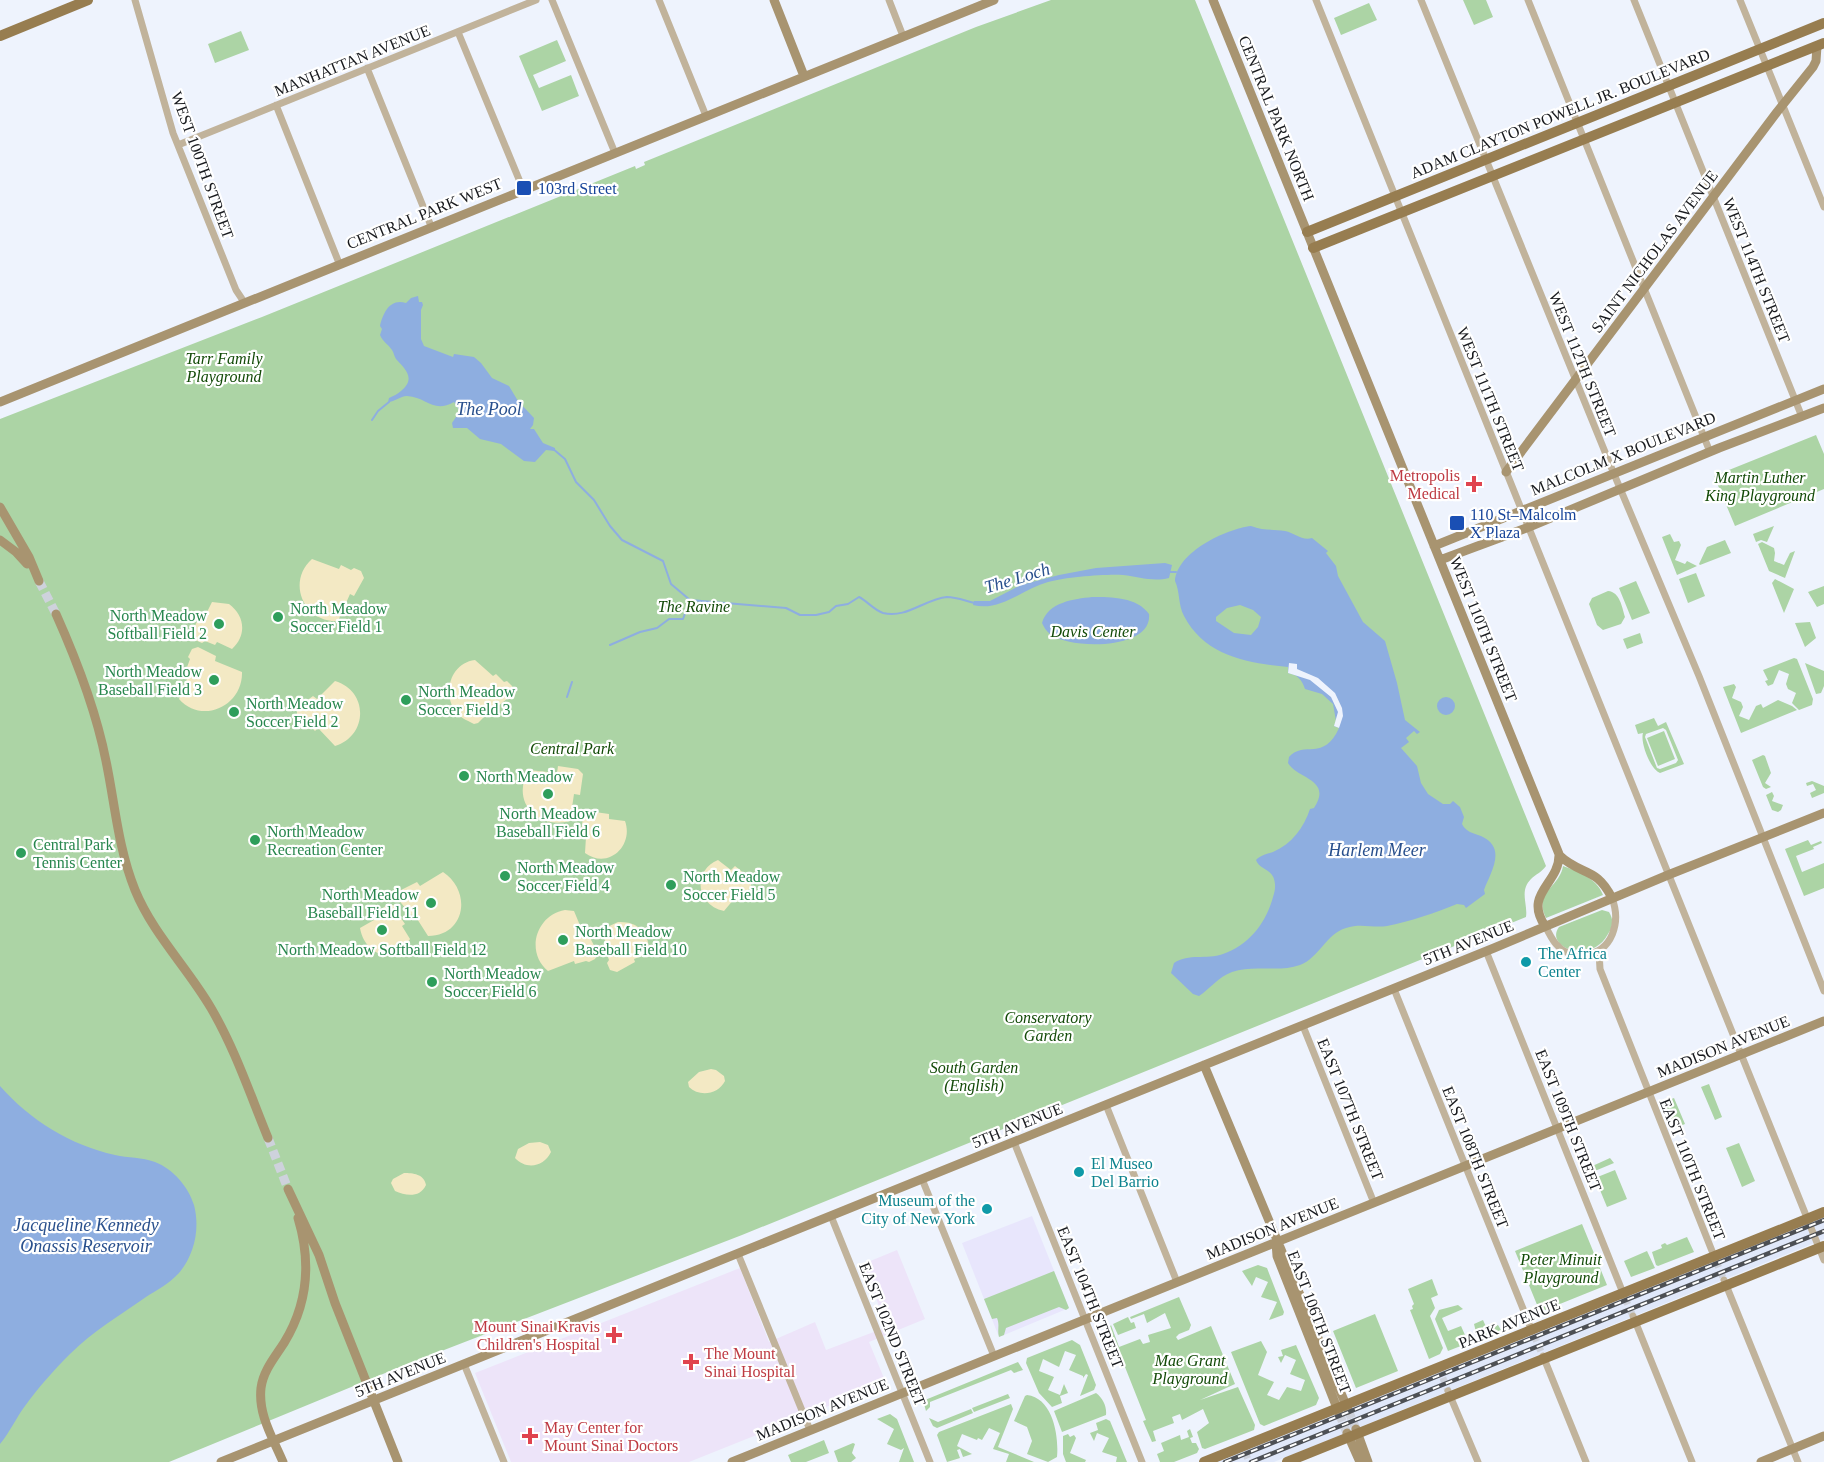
<svg xmlns="http://www.w3.org/2000/svg" width="1824" height="1462" viewBox="0 0 1824 1462" font-family="'Times New Roman',serif">
<style>
.built{fill:#e0e8fa}
.education{fill:#e8e6fc}
.medical{fill:#ede4f9}
.green{fill:#acd4a5;fill-rule:evenodd}
.sand{fill:#f3e9c4}
.water{fill:#8eaee0;fill-rule:evenodd}
.pier{fill:#eef3fd}
.lines{fill:none;stroke-linecap:round;stroke-linejoin:round}
.stream{stroke:#8eaee0;stroke-width:2}
.street-tunnel{stroke:#ced2dc;stroke-width:7;stroke-dasharray:7 3.5;stroke-linecap:butt}
.secondary-tunnel{stroke:#ced2dc;stroke-width:9;stroke-dasharray:9 4.5;stroke-linecap:butt}
.street{stroke:#c1b39b;stroke-width:7}
.secondary{stroke:#a89470;stroke-width:9}
.primary{stroke:#977d50;stroke-width:10}
.rail-casing{stroke:#4d5055;stroke-width:4.5}
.rail{stroke:#fff;stroke-width:2;stroke-dasharray:7;stroke-linecap:butt}
.transit-dot{fill:#1a4fb4;stroke:#fff;stroke-width:2}
.health-dot{fill:#e0444e;stroke:#fff;stroke-width:2}
.leisure-dot{fill:#2e9e5b;stroke:#fff;stroke-width:2}
.culture-dot{fill:#0f9aa8;stroke:#fff;stroke-width:2}
.labels{text-anchor:middle;stroke-width:4.5;stroke-linejoin:round;paint-order:stroke}
.street-label{font-size:16px;fill:#181a1e;stroke:#fff}
.transit-label{font-size:16px;fill:#164399;stroke:#fff;text-anchor:start}
.park-label{font-size:16px;font-style:italic;fill:#124a07;stroke:#fff}
.health-label{font-size:16px;fill:#be3a42;stroke:#fff;text-anchor:end}
.leisure-label{font-size:16px;fill:#27864d;stroke:#fff;text-anchor:start}
.culture-label{font-size:16px;fill:#0d838f;stroke:#fff;text-anchor:start}
.water-label{font-size:18px;font-style:italic;fill:#29508d;stroke:#fff}
</style>
<rect width="100%" height="100%" fill="#eef3fd"/>
<path class="built" d="M1824 1217V1239L1274 1462H1216Z"/>
<path class="education" d="M1032 1216 1069 1308 999 1337 962 1243Z"/>
<path class="medical" d="M897 1250 925 1319 869 1342 886 1383 689 1462H511L475 1373 740 1268 769 1342 815 1322 826 1350 887 1327 863 1264Z"/>
<path class="green" d="M1051 0H1195L1546 866C1542 872 1536 874 1531 879 1519 891 1528 904 1526 917L742 1235 395 1369 169 1462H0V419L262 317 635 166 636 169 645 165 644 162 976 27Z
M1463 0H1486L1493 17 1474 25Z
M1369 3 1377 20 1341 35 1334 18Z
M241 31 249 50 215 63 208 44Z
M557 40 566 61 533 75 539 88 571 75 579 96 542 111 519 56Z
M1816 435 1824 454V489L1735 526 1714 476Z
M1774 526 1767 542 1761 540 1756 542 1753 534Z
M1670 534 1674 542 1679 541 1681 545 1675 560 1685 564 1687 561 1697 566 1677 575 1662 537Z
M1725 540 1731 553 1700 565 1699 564 1707 547Z
M1762 542 1774 548 1775 553 1774 561 1784 565 1790 553 1795 551 1785 578 1769 571 1758 544Z
M1696 573 1705 596 1688 603 1679 579Z
M1775 579 1794 589 1784 613 1772 583Z
M1636 581 1650 613 1632 620 1619 588Z
M1824 586V604L1817 607 1808 592Z
M1608 591C1620 592 1622 607 1625 617L1621 624 1603 630 1597 625 1589 604 1592 598Z
M1810 622 1816 638 1805 647 1795 623Z
M1640 633 1643 643 1627 649 1623 639Z
M1794 658 1797 659 1813 699 1812 705 1799 710 1792 703 1796 693 1788 689 1786 684 1789 674 1779 670 1773 684 1768 686 1765 681 1768 680 1763 670Z
M1805 663 1824 671V686L1821 693 1816 694Z
M1734 684 1736 687 1732 698 1741 702 1743 707 1739 716 1749 720 1756 706 1761 704 1763 708 1778 700 1792 706 1797 710 1741 733 1723 687Z
M1654 718 1658 726 1666 722 1684 764 1660 773C1650 769 1640 742 1643 733L1638 734 1635 725ZM1663 728 1666 730 1678 760 1676 763 1660 769 1657 768 1645 737 1646 734Z
M1664 731 1675 759 1658 766 1647 738Z
M1763 755 1765 756 1771 773 1765 783 1771 787 1766 789 1763 787 1752 760Z
M1812 781 1824 786V793L1812 798 1810 793 1816 790 1813 784 1807 786 1806 783Z
M1772 792 1774 796 1772 801 1783 805 1781 810 1778 812 1772 810 1766 795Z
M1808 840 1811 845 1821 841 1822 843 1813 847 1814 849 1796 856 1802 872 1824 863V888L1804 896 1785 849Z
M1563 866C1577 871 1597 878 1603 895L1546 918C1533 892 1560 887 1563 866Z
M1602 910 1609 912C1614 920 1613 927 1608 934 1591 966 1544 947 1559 927Z
M1709 1084 1722 1117 1715 1120 1701 1087Z
M1674 1098 1685 1124 1675 1128 1664 1102Z
M1739 1143 1755 1181 1742 1187 1726 1148Z
M1610 1158 1614 1163 1590 1173 1588 1168Z
M1615 1170 1627 1199 1607 1207 1595 1178Z
M1582 1224 1607 1285 1540 1312 1515 1251Z
M1687 1237 1694 1252 1658 1266 1656 1265 1652 1252 1662 1248 1661 1245 1665 1243 1667 1245Z
M1647 1251 1655 1268 1631 1277 1624 1261Z
M1258 1265 1267 1268 1284 1312 1283 1315 1269 1320 1277 1302 1261 1297 1268 1282 1256 1277 1252 1286 1242 1271Z
M1054 1271 1069 1308 1066 1310 1059 1307 1006 1328 1004 1335 999 1337C997 1330 1000 1325 997 1318L992 1319 984 1299Z
M1432 1279 1438 1295 1431 1298 1435 1308 1430 1316 1443 1348 1440 1354 1429 1359 1410 1310 1413 1309 1412 1306 1414 1304 1408 1289Z
M1179 1297 1191 1325 1189 1330 1179 1334 1176 1337 1178 1340 1211 1326 1235 1384 1200 1400 1238 1387 1255 1425 1254 1430 1205 1449 1202 1448 1197 1432 1209 1423 1203 1409 1182 1420 1180 1414 1172 1417 1174 1423 1153 1431 1156 1441 1152 1442 1143 1421 1146 1420 1123 1362 1119 1360 1107 1331 1111 1325 1119 1347 1140 1339 1143 1344 1150 1342 1148 1335 1171 1328 1165 1313 1147 1323 1144 1314 1131 1319 1130 1317Z
M1458 1305 1463 1309 1442 1318 1448 1331 1461 1326 1465 1335 1475 1337 1476 1340 1448 1351 1435 1319 1439 1310Z
M1375 1314 1398 1371 1356 1388 1333 1331Z
M1128 1317 1131 1323 1134 1322 1136 1328 1118 1335 1113 1324Z
M1483 1320 1487 1329 1498 1325 1501 1330 1483 1338 1477 1336 1474 1324Z
M1072 1340 1080 1345 1096 1385 1094 1390 1080 1396 1088 1375 1086 1374 1083 1378V1376L1069 1370 1076 1355 1065 1351 1059 1367 1043 1359 1039 1371 1054 1377 1048 1390 1060 1395 1064 1384 1068 1393 1060 1396 1062 1403 1052 1407 1039 1393 1026 1363 1027 1358Z
M1261 1341 1267 1352 1258 1375 1274 1382 1267 1395 1279 1400 1287 1387 1301 1391 1305 1380 1290 1374 1296 1360 1285 1355 1281 1363 1278 1357 1283 1356 1281 1350 1296 1345 1319 1398 1316 1405 1264 1426 1260 1424 1231 1352Z
M1018 1362 1023 1370 1014 1373 1011 1370 930 1402V1407L926 1411 924 1404 925 1400Z
M1096 1393C1103 1398 1107 1407 1106 1415L1062 1432 1054 1411Z
M1008 1394 1010 1398 974 1412 972 1408Z
M1027 1395C1053 1398 1059 1436 1057 1457L1048 1462 1027 1454 1032 1441 1027 1427 1014 1421 1025 1396Z
M1011 1404 1013 1409 998 1447 1034 1462H1006L1009 1454 993 1449 1000 1433 989 1428 982 1440 978 1438 977 1440 962 1434 957 1446 972 1454 963 1457 960 1449 957 1450 960 1458 947 1462 937 1435 939 1432Z
M971 1409 973 1413 937 1428 933 1426 929 1418 938 1422Z
M890 1414 897 1419 914 1462H899L904 1448 901 1450 887 1444 894 1429 877 1419Z
M1106 1419 1110 1421 1127 1462H1116L1117 1457 1102 1452 1109 1438 1097 1433 1094 1441 1090 1433 1098 1430 1096 1423Z
M1190 1429 1193 1437 1190 1438 1192 1443H1196L1199 1449 1197 1453 1174 1462H1160L1157 1454 1164 1451 1161 1443 1180 1435 1181 1440 1189 1437 1187 1431Z
M1068 1434 1070 1437 1074 1435 1076 1438 1070 1453 1086 1460 1085 1462H1066L1063 1454V1436Z
M824 1440 829 1453 806 1462H791L788 1455Z
M853 1443 855 1444 852 1453 856 1458 851 1462H838L834 1451Z"/>
<path class="sand" d="M312 559 339 569 341 565 351 570 354 568 361 571 364 578 354 596 350 594 338 621C304 623 286 582 312 559Z
M212 602 229 604C245 616 247 635 232 649L217 642 215 645 205 641 202 643 195 640 192 633 200 614 205 616Z
M198 647 216 656 215 661 242 672C243 706 202 725 179 699L190 672 186 670 190 659 188 657 192 649Z
M475 660 493 676 496 674 504 682 507 681 512 686 513 694 497 707H494L478 723 474 724C466 720 459 717 454 710 443 691 451 663 475 660Z
M335 681C369 691 368 736 335 746L318 728 315 731 305 721H302L297 716V708L313 696 317 699Z
M558 766 578 769 583 774 580 795 574 794 570 821C537 830 510 801 529 770L557 773Z
M588 811 609 814V819L625 821C634 846 608 870 585 853L586 837 581 836 583 816Z
M718 860 731 870 735 866 751 879V887L738 902 734 899 724 911C696 905 692 871 718 860Z
M443 872C472 891 466 936 428 936L414 914 411 915 397 898 399 891 417 882 420 886Z
M388 904 396 906 399 911 398 914 405 924 402 926 410 939C395 966 365 956 360 928L374 920 372 917Z
M565 910 574 911 584 935 588 934 598 953 595 959 589 962 586 961 575 964 574 961 548 971C525 952 536 915 565 910Z
M618 922C638 921 650 933 649 953L634 959 635 962 617 972 610 970 607 963 609 960 605 949 608 948 602 933 605 928Z
M711 1069 716 1070 724 1076 725 1081C718 1095 699 1097 689 1087L688 1082 699 1072Z
M529 1143 540 1142 548 1145 551 1152C544 1167 526 1170 515 1158L518 1149Z
M404 1173C413 1173 424 1174 426 1185 420 1198 406 1196 395 1191L391 1183 393 1179Z"/>
<path class="water" d="M418 296 419 302H422L423 305 421 310V339L424 346 453 357 454 354 474 357 481 363 492 378 509 386 518 401 534 418 533 425 530 429H534L543 443 555 448V451L546 450 535 462 524 461 501 444 480 439 467 428H453L452 423 460 411 454 402C433 414 427 397 407 396 400 396 395 402 388 402L389 398C393 396 398 394 401 391 417 378 404 368 396 359 394 356 394 353 392 350 388 344 383 342 380 335L382 329 380 326C383 313 390 298 406 303L411 298Z
M1251 526C1263 531 1273 529 1285 531 1295 533 1302 541 1312 538L1328 551 1326 553 1336 566 1338 576 1363 622 1385 641 1397 683 1405 720 1420 732 1417 734 1414 731 1406 738 1409 742 1401 748 1417 766 1421 783 1428 794 1443 804H1450L1453 801 1460 807 1464 817 1462 824C1466 832 1473 833 1481 836 1508 848 1490 873 1484 890L1485 894 1466 908 1464 905 1457 904C1438 912 1408 922 1387 926 1373 928 1360 923 1346 928 1326 934 1319 958 1300 965 1278 973 1254 964 1232 972 1218 977 1211 988 1199 996L1193 994 1171 973 1174 963C1189 953 1206 960 1223 954 1249 945 1266 923 1273 897 1275 891 1276 886 1274 879 1271 869 1259 869 1256 860 1261 855 1267 854 1273 852 1292 844 1304 827 1310 809L1314 808C1333 779 1297 779 1288 763L1289 757C1304 740 1324 762 1339 728L1334 726 1336 721 1333 704 1322 694 1305 689C1302 680 1298 675 1288 673V667C1247 663 1205 656 1184 616 1178 605 1180 591 1175 581 1177 552 1226 529 1251 526ZM1240 605 1253 610 1261 617 1258 627 1251 635 1234 633 1216 621V617L1227 608Z
M1165 563 1172 565 1169 578C1153 582 1139 577 1123 575 1104 574 1067 577 1048 582 1023 589 1000 612 973 605L974 601H990L1021 585 1059 575 1096 568Z
M1092 597C1112 597 1137 597 1149 614 1153 650 1070 650 1050 634 1046 631 1044 627 1042 623 1048 602 1074 599 1092 597Z
M1437 706a9 9 0 1 1 18 0a9 9 0 1 1-18 0Z
M0 1086C30 1120 70 1145 115 1155 128 1158 142 1157 155 1162 173 1169 188 1186 194 1205 200 1228 195 1254 179 1273 170 1283 157 1290 146 1297 120 1315 92 1332 70 1354 54 1370 38 1388 25 1406 16 1418 10 1432 0 1444Z"/>
<path class="pier" d="M1289 663 1297 664V669L1318 678 1335 693 1342 708 1343 716 1339 728 1334 726 1338 712 1331 697 1310 680 1288 673Z"/>
<g class="lines">
<path class="stream" d="M372 420 378 411 389 402
M552 448 565 459 576 482 594 500 610 526 622 540 663 561 671 584 690 600 786 608 800 615H816L829 612 836 606 848 604 859 597C867 601 874 610 883 613 906 619 925 599 947 597 956 597 966 601 975 603
M1167 572H1176
M610 645 640 632 657 628 669 619H683L690 600
M567 697 572 682"/>
<path class="street-tunnel" d="M1716 1261 1724 1280
M1625 1298 1633 1316
M1534 1335 1542 1354
M1439 1368 1448 1391
M1245 1452 1249 1462"/>
<path class="secondary-tunnel" d="M39 581 56 614
M268 1138 288 1189
M1348 1410 1356 1429
M1339 1413 1347 1433"/>
<path class="street" d="M135 0 173 133 236 290 244 302
M552 0 615 153
M659 0 706 116
M889 0 903 36
M1316 0 1824 1260
M1421 0 1614 474 1699 676 1824 991
M1528 0 1710 452
M1634 0 1802 417
M1740 0 1824 207
M458 32 523 189
M367 68 431 226
M276 105 339 263
M178 145 536 0
M1545 926C1549 932 1552 941 1558 946 1564 953 1575 956 1584 955 1613 952 1621 922 1612 898
M1486 951 1625 1298
M1599 952 1600 969 1716 1261
M1394 989 1532 1331
M1303 1026 1374 1203
M1106 1105 1177 1282
M1014 1142 1142 1462
M922 1179 994 1356
M831 1216 930 1462
M738 1254 810 1430
M1724 1280 1798 1462
M1633 1316 1692 1462
M1543 1356 1586 1462
M464 1364 504 1462
M1448 1391 1478 1462"/>
<path class="secondary" d="M774 0 804 76
M1213 0 1559 854C1560 884 1523 893 1545 926
M0 402 994 0
M1506 472 1777 112 1813 67 1816 61 1817 46
M0 507 29 557 39 581
M0 540 16 552 27 564
M1434 546 1824 389
M1440 560 1529 527 1719 448 1824 408
M56 614C77 661 96 710 106 761 115 804 118 848 135 890 153 934 187 967 211 1008 235 1049 250 1094 268 1138
M1559 855C1581 876 1596 866 1612 898
M1204 1065 1348 1410
M288 1189 319 1255 335 1303 398 1462
M1276 1242 1277 1256 1339 1413
M1356 1429 1368 1462
M1347 1433 1360 1462
M221 1462 1494 948 1668 875 1824 813
M283 1462C273 1438 258 1415 261 1388 263 1371 275 1357 284 1343 308 1304 311 1261 298 1218
M732 1462 1824 1021
M1761 1462 1824 1436"/>
<path class="primary" d="M0 36 88 0
M1307 232 1824 23
M1313 248 1824 43
M1204 1462 1824 1212
M1287 1462 1824 1246"/>
<g class="rail-casing">
<path id="rail" d="M1225 1462 1824 1220
M1251 1462 1824 1231"/>
</g>
<use href="#rail" class="rail"/>
</g>
<g class="transit-dot">
<rect x="516" y="180" width="16" height="16" rx="3"/>
<rect x="1449" y="515" width="16" height="16" rx="3"/>
</g>
<g class="health-dot">
<path d="M1471 475h6v6h6v6h-6v6h-6v-6h-6v-6h6z"/>
<path d="M611 1326h6v6h6v6h-6v6h-6v-6h-6v-6h6z"/>
<path d="M688 1353h6v6h6v6h-6v6h-6v-6h-6v-6h6z"/>
<path d="M527 1427h6v6h6v6h-6v6h-6v-6h-6v-6h6z"/>
</g>
<g class="leisure-dot">
<circle cx="278" cy="617" r="6"/>
<circle cx="219" cy="624" r="6"/>
<circle cx="214" cy="680" r="6"/>
<circle cx="406" cy="700" r="6"/>
<circle cx="234" cy="712" r="6"/>
<circle cx="464" cy="776" r="6"/>
<circle cx="548" cy="794" r="6"/>
<circle cx="255" cy="840" r="6"/>
<circle cx="21" cy="853" r="6"/>
<circle cx="505" cy="876" r="6"/>
<circle cx="671" cy="885" r="6"/>
<circle cx="431" cy="903" r="6"/>
<circle cx="382" cy="930" r="6"/>
<circle cx="563" cy="940" r="6"/>
<circle cx="432" cy="982" r="6"/>
</g>
<g class="culture-dot">
<circle cx="1526" cy="962" r="6"/>
<circle cx="1079" cy="1172" r="6"/>
<circle cx="987" cy="1209" r="6"/>
</g>
<g class="labels">
<g class="street-label">
<text transform="translate(352 60) rotate(-22)" y="6">MANHATTAN AVENUE</text>
<text transform="translate(1560 113) rotate(-22)" y="6">ADAM CLAYTON POWELL JR. BOULEVARD</text>
<text transform="translate(1277 118) rotate(68)" y="6">CENTRAL PARK NORTH</text>
<text transform="translate(203 165) rotate(70)" y="6">WEST 100TH STREET</text>
<text transform="translate(424 213) rotate(-22)" y="6">CENTRAL PARK WEST</text>
<text transform="translate(1654 251) rotate(-53)" y="6">SAINT NICHOLAS AVENUE</text>
<text transform="translate(1757 270) rotate(68)" y="6">WEST 114TH STREET</text>
<text transform="translate(1583 364) rotate(68)" y="6">WEST 112TH STREET</text>
<text transform="translate(1491 399) rotate(68)" y="6">WEST 111TH STREET</text>
<text transform="translate(1623 453) rotate(-22)" y="6">MALCOLM X BOULEVARD</text>
<text transform="translate(1484 629) rotate(68)" y="6">WEST 110TH STREET</text>
<text transform="translate(1468 942) rotate(-22)" y="6">5TH AVENUE</text>
<text transform="translate(1723 1046) rotate(-22)" y="6">MADISON AVENUE</text>
<text transform="translate(1351 1109) rotate(68)" y="6">EAST 107TH STREET</text>
<text transform="translate(1569 1120) rotate(68)" y="6">EAST 109TH STREET</text>
<text transform="translate(1017 1125) rotate(-22)" y="6">5TH AVENUE</text>
<text transform="translate(1476 1157) rotate(68)" y="6">EAST 108TH STREET</text>
<text transform="translate(1693 1169) rotate(68)" y="6">EAST 110TH STREET</text>
<text transform="translate(1272 1228) rotate(-22)" y="6">MADISON AVENUE</text>
<text transform="translate(1091 1297) rotate(68)" y="6">EAST 104TH STREET</text>
<text transform="translate(1320 1322) rotate(69)" y="6">EAST 106TH STREET</text>
<text transform="translate(1509 1323) rotate(-22)" y="6">PARK AVENUE</text>
<text transform="translate(893 1334) rotate(68)" y="6">EAST 102ND STREET</text>
<text transform="translate(400 1374) rotate(-22)" y="6">5TH AVENUE</text>
<text transform="translate(822 1409) rotate(-22)" y="6">MADISON AVENUE</text>
</g>
<g class="transit-label">
<text x="538" y="194">103rd Street</text>
<text x="1470" y="520">110 St–Malcolm<tspan x="1470" dy="18">X Plaza</tspan></text>
</g>
<g class="park-label">
<text x="224" y="364">Tarr Family<tspan x="224" dy="18">Playground</tspan></text>
<text x="1760" y="483">Martin Luther<tspan x="1760" dy="18">King Playground</tspan></text>
<text x="694" y="612">The Ravine</text>
<text x="1093" y="637">Davis Center</text>
<text x="572" y="754">Central Park</text>
<text x="1048" y="1023">Conservatory<tspan x="1048" dy="18">Garden</tspan></text>
<text x="974" y="1073">South Garden<tspan x="974" dy="18">(English)</tspan></text>
<text x="1561" y="1265">Peter Minuit<tspan x="1561" dy="18">Playground</tspan></text>
<text x="1190" y="1366">Mae Grant<tspan x="1190" dy="18">Playground</tspan></text>
</g>
<g class="health-label">
<text x="1460" y="481">Metropolis<tspan x="1460" dy="18">Medical</tspan></text>
<text x="600" y="1332">Mount Sinai Kravis<tspan x="600" dy="18">Children's Hospital</tspan></text>
<text x="704" y="1359" text-anchor="start">The Mount<tspan x="704" dy="18">Sinai Hospital</tspan></text>
<text x="544" y="1433" text-anchor="start">May Center for<tspan x="544" dy="18">Mount Sinai Doctors</tspan></text>
</g>
<g class="leisure-label">
<text x="290" y="614">North Meadow<tspan x="290" dy="18">Soccer Field 1</tspan></text>
<text x="207" y="621" text-anchor="end">North Meadow<tspan x="207" dy="18">Softball Field 2</tspan></text>
<text x="202" y="677" text-anchor="end">North Meadow<tspan x="202" dy="18">Baseball Field 3</tspan></text>
<text x="418" y="697">North Meadow<tspan x="418" dy="18">Soccer Field 3</tspan></text>
<text x="246" y="709">North Meadow<tspan x="246" dy="18">Soccer Field 2</tspan></text>
<text x="476" y="782">North Meadow</text>
<text x="548" y="819" text-anchor="middle">North Meadow<tspan x="548" dy="18">Baseball Field 6</tspan></text>
<text x="267" y="837">North Meadow<tspan x="267" dy="18">Recreation Center</tspan></text>
<text x="33" y="850">Central Park<tspan x="33" dy="18">Tennis Center</tspan></text>
<text x="517" y="873">North Meadow<tspan x="517" dy="18">Soccer Field 4</tspan></text>
<text x="683" y="882">North Meadow<tspan x="683" dy="18">Soccer Field 5</tspan></text>
<text x="419" y="900" text-anchor="end">North Meadow<tspan x="419" dy="18">Baseball Field 11</tspan></text>
<text x="575" y="937">North Meadow<tspan x="575" dy="18">Baseball Field 10</tspan></text>
<text x="382" y="955" text-anchor="middle">North Meadow Softball Field 12</text>
<text x="444" y="979">North Meadow<tspan x="444" dy="18">Soccer Field 6</tspan></text>
</g>
<g class="culture-label">
<text x="1538" y="959">The Africa<tspan x="1538" dy="18">Center</tspan></text>
<text x="1091" y="1169">El Museo<tspan x="1091" dy="18">Del Barrio</tspan></text>
<text x="975" y="1206" text-anchor="end">Museum of the<tspan x="975" dy="18">City of New York</tspan></text>
</g>
<g class="water-label">
<text x="489" y="415">The Pool</text>
<text transform="translate(1017 578) rotate(-17)" y="6">The Loch</text>
<text x="1377" y="856">Harlem Meer</text>
<text x="86" y="1231">Jacqueline Kennedy<tspan x="86" dy="21">Onassis Reservoir</tspan></text>
</g>
</g>
</svg>
